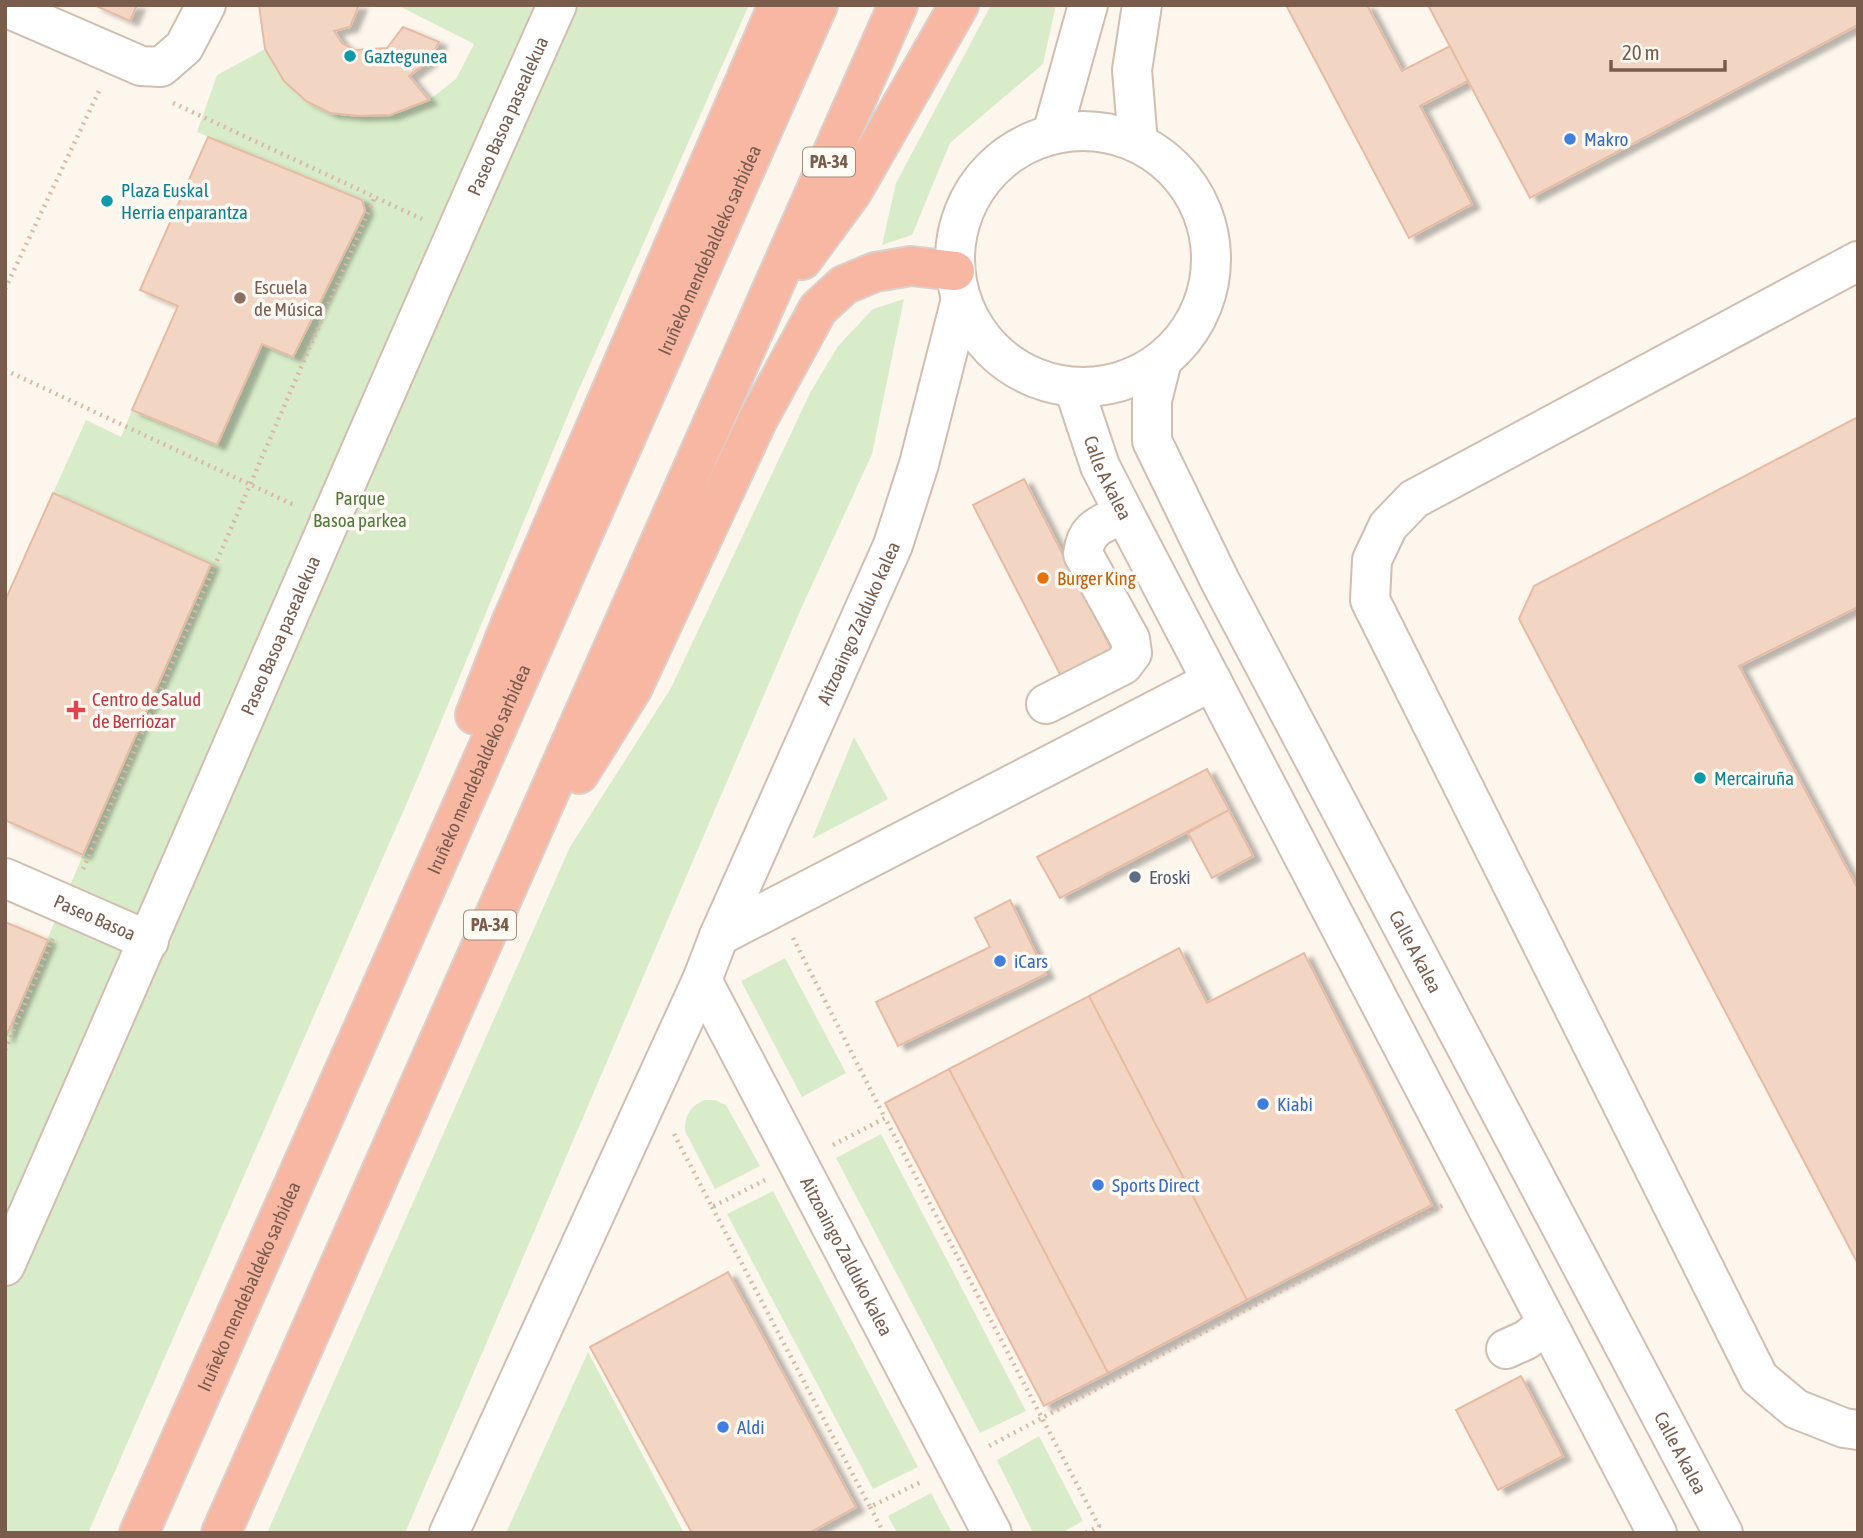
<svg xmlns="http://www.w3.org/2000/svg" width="1863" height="1538" viewBox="0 0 1863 1538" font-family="'Asap Condensed',sans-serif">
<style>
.green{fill:#d8ecc9}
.building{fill:#f3d5c3;stroke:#e6bba3;stroke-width:2;filter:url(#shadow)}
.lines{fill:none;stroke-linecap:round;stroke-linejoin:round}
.minor-casing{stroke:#d1beb0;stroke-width:42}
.highway-casing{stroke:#dad1cd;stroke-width:42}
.path{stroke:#d9b8a5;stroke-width:4.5;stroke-dasharray:2 5;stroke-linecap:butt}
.minor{stroke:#fff;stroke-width:38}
.highway{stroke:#f7b7a3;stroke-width:38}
.culture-dot{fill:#0f9aa8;stroke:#fffaf3;stroke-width:2.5}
.shop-dot{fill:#3f7fe0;stroke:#fffaf3;stroke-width:2.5}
.education-dot{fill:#8d6e63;stroke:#fffaf3;stroke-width:2.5}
.food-dot{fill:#e8710a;stroke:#fffaf3;stroke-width:2.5}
.health-dot{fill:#e0444e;stroke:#fffaf3;stroke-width:2.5}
.service-dot{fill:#5c6f8a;stroke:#fffaf3;stroke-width:2.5}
.labels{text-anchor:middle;stroke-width:7;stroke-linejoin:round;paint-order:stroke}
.shield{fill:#fffaf3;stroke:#a28b7f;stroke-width:2}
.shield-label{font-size:18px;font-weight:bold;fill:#7a5c4d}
.culture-label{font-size:19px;fill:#0d838f;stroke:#fffaf3;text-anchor:start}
.street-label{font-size:19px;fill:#7a5c4d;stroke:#fffaf3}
.shop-label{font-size:19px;fill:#366cbe;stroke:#fffaf3;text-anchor:start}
.education-label{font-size:19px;fill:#785e54;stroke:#fffaf3;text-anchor:start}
.park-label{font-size:19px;fill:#537a41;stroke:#fffaf3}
.food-label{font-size:19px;fill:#c56008;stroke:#fffaf3;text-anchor:start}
.health-label{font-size:19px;fill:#be3a42;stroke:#fffaf3;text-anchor:start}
.service-label{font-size:19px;fill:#4e5e75;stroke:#fffaf3;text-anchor:start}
</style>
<defs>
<filter id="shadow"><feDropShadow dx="8" dy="4.5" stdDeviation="2" flood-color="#0004"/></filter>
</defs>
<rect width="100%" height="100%" fill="#fdf6ec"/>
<path class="green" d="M397 5H749L572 405 416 782 88 1533H5V1039L83 855 211 564 53 493 86 420 121 437 132 410 217 445 262 344 293 357 365 211 361 200 197 132 217 75 265 49 284 81 306 101 330 113 359 116 390 115 429 100 456 79 474 44Z
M991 5H1056L1043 64 950 143 912 235 882 245 896 183Z
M904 299 872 454 800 611 405 1533H267L570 847 671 688 810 393 838 346 873 309Z
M854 737 888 799 812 839Z
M785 958 846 1073 802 1097 741 981Z
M704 1100H715L726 1105 760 1166 715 1189 685 1131C685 1115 690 1107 704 1100Z
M881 1134 1026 1411 980 1433 836 1158Z
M773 1191 918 1467 873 1489 727 1214Z
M588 1352 684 1533H506Z
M1039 1436 1083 1521 1061 1533H1033L997 1460Z
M931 1493 952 1533H897L888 1516Z"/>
<path class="building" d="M94 5H137L130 21Z
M259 5H359L350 27 334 31 342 43 355 50 387 48 403 27 439 42 428 61 409 76 429 100 390 115 359 116 330 113 306 101 284 81 265 49Z
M1286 5H1367L1402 71 1450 46 1468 81 1420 106 1472 204 1409 238Z
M1428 5H1858V25L1530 198Z
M208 137 362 200 365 211 293 357 262 344 217 445 132 410 178 306 140 290Z
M1858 417V607L1739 666 1858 889V1264L1519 619 1534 586Z
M1024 479 1112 650 1061 676 973 505Z
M53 493 211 564 83 855 5 820V601Z
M1207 769 1229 810 1060 898 1037 857Z
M1229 810 1253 856 1212 878 1188 833Z
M1010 900 1046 974 898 1046 876 1002 990 947 975 918Z
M5 922 48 940 5 1039Z
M1179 948 1207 1003 1304 953 1432 1205 1247 1300 1089 996Z
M1089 996 1247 1300 1108 1373 949 1069Z
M949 1069 1108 1373 1044 1406 885 1103Z
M728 1272 856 1507 809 1533H692L590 1347Z
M1521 1376 1563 1456 1498 1490 1456 1410Z"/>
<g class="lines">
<g class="minor-casing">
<g id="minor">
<path d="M5 7 141 66 161 67 184 47 206 5"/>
<circle cx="1083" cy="259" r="128"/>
<path d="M1052 134 1088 5"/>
<path d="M1138 143 1132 70 1142 5"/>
<path d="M1858 261 1414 499 1388 526 1372 560 1370 600 1759 1378 1796 1409 1844 1428 1858 1430"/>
<path id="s1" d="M1162 361 1152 400V441L1220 581 1723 1533"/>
<path id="s2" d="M1074 388 1100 466 1124 513 1657 1533"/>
<path d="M1046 704 1123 665 1132 653 1130 639 1083 554C1086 527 1101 525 1124 513"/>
<path id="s3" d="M5 878 149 941"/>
<path d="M719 936 1212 681"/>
<path id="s4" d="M702 980 992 1533"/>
<path id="s5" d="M5 1266C191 846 369 424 557 5"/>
<path d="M1506 1349 1526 1340 1547 1324"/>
<path id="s6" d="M449 1533 702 980 719 936 893 545 919 464 961 299"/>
</g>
</g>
<g class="highway-casing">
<g id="highway">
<path d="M802 260 852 192 959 5"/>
<path d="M475 715 511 623 778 5"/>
<path d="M579 774 632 689 757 421 818 309 844 285 875 272 911 266 955 271"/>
<path id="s7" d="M139 1533 818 5"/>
<path d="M221 1533 898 5"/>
</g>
</g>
<path class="path" d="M173 103 422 219
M5 289 99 91
M5 370 294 505
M83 869 375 197
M793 938 885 1118
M5 1050 53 938
M674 1134 712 1207 765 1180
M833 1145 885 1118 1042 1418 989 1446
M712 1207 870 1507 923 1481
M870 1507 884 1533
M1086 1533 1099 1526 1042 1418 1443 1205"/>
<use href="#minor" class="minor"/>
<use href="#highway" class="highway"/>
</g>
<g class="culture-dot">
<circle cx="350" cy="56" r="7"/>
<circle cx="107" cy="201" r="7"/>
<circle cx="1700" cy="778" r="7"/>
</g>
<g class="shop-dot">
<circle cx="1570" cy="139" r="7"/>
<circle cx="1000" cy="961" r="7"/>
<circle cx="1263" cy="1104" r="7"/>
<circle cx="1098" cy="1185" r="7"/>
<circle cx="723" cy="1427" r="7"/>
</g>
<circle class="education-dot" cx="240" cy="298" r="7"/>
<circle class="food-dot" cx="1043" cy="578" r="7"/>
<path class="health-dot" d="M72.5 699.5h7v7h7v7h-7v7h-7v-7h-7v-7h7z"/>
<circle class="service-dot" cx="1135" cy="877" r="7"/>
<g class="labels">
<g class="shield">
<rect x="803" y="147.5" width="52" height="29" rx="5"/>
<rect x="464" y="910.5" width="52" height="29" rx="5"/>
</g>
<g class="shield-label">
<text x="829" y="168">PA-34</text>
<text x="490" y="931">PA-34</text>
</g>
<g class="culture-label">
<text x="364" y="63">Gaztegunea</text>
<text x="121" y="197">Plaza Euskal<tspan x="121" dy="22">Herria enparantza</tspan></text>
<text x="1714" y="785">Mercairuña</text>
</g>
<g class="street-label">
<text dy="7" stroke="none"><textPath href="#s5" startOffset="1255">Paseo Basoa pasealekua</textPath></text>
<text dy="7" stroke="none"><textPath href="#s7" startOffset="1404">Iruñeko mendebaldeko sarbidea</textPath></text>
<text dy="7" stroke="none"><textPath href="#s2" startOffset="96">Calle A kalea</textPath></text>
<text dy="7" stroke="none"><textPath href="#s6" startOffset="998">Aitzoaingo Zalduko kalea</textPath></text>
<text dy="7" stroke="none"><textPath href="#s5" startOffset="688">Paseo Basoa pasealekua</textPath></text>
<text dy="7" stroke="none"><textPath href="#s7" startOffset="836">Iruñeko mendebaldeko sarbidea</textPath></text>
<text dy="7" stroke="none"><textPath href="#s3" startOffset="98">Paseo Basoa</textPath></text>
<text dy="7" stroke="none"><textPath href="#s1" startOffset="656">Calle A kalea</textPath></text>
<text dy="7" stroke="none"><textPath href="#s4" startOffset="312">Aitzoaingo Zalduko kalea</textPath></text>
<text dy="7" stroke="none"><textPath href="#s7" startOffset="270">Iruñeko mendebaldeko sarbidea</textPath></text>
<text dy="7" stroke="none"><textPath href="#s1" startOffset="1223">Calle A kalea</textPath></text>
</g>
<g class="shop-label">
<text x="1584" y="146">Makro</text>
<text x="1014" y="968">iCars</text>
<text x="1277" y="1111">Kiabi</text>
<text x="1112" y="1192">Sports Direct</text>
<text x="737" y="1434">Aldi</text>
</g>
<g class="education-label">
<text x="254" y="294">Escuela<tspan x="254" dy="22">de Música</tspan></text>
</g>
<g class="park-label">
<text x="360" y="505">Parque<tspan x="360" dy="22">Basoa parkea</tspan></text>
</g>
<g class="food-label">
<text x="1057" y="585">Burger King</text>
</g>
<g class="health-label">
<text x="92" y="706">Centro de Salud<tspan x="92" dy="22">de Berriozar</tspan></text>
</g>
<g class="service-label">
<text x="1149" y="884">Eroski</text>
</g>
</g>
<rect width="1863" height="1538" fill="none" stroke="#7a5c4d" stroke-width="14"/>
<path d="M1611 60v10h114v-10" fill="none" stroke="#7a5c4d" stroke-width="3.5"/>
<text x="1622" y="60" font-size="21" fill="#7a5c4d" stroke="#fffaf3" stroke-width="5" paint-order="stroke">20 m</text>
</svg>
